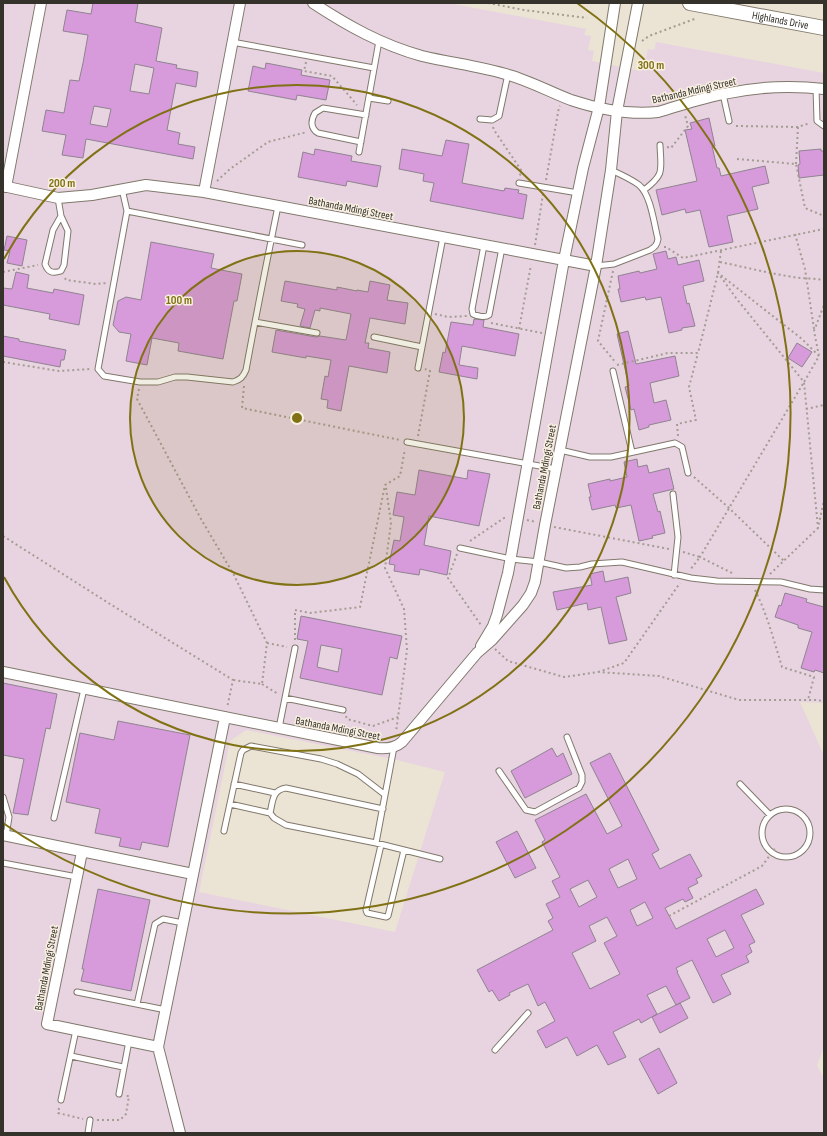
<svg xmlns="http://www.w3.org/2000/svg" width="827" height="1136" viewBox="0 0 827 1136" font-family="'Sofia Sans Condensed',sans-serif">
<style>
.medical{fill:#e8d3e1;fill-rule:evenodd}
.building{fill:#d79adb;stroke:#8f848f;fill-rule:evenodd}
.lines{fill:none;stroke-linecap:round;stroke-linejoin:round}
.service-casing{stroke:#80796c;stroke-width:7}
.minor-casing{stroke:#80796c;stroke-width:12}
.secondary-casing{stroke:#80796c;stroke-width:16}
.path{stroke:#a39d92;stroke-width:2;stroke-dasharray:2 3;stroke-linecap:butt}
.service{stroke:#fff;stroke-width:5}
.minor{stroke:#fff;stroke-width:10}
.secondary{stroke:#fff;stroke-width:14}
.ring{fill:none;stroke:#807214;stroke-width:2}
.labels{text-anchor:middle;stroke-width:3;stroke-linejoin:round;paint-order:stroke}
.street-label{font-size:11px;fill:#35322c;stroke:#f8f0e1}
.centre{fill:#807214;stroke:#f8f0e1;stroke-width:2}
.ring-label{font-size:12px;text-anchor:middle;font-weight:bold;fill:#807214;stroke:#f8f0e1;stroke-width:3;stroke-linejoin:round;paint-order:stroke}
</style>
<rect width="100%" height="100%" fill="#ebe3d4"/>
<path class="medical" d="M3 3H448L586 29 584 35 591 36 588 50 594 51 592 61 640 71 641 62 645 63 648 49 653 50 655 48 656 42 824 73V703L800 702 824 756V1047L817 1065 824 1079V1133H3ZM246 730 397 760 445 772 395 932 199 892 230 741Z"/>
<path class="building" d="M93 3H138L135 22 162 28 156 61 177 65 176 68 198 72 196 87 176 83 167 130 180 133 178 144 195 147 193 159 86 139 83 158 62 155 66 135 42 131 46 110 64 113 70 80 79 81 83 63 88 35 63 31 67 10 91 14ZM135 64 154 68 149 94 130 91ZM94 106 111 109 107 127 90 124Z
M266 63 302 70 301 75 330 80 326 100 297 95 296 100 248 91 253 66 265 69Z
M709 118 715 146H712L717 168H719L721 176 765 166 769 183 752 187 758 209 727 216 733 242 709 247 700 210 686 213 685 209 662 215 656 190 697 181 685 130 692 129 690 123Z
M446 140 469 144 462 183 504 191 505 188 519 190 518 193 527 195 523 219 430 201 434 183 423 181 424 174 399 169 402 149 442 156Z
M315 149 352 156 351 161 381 166 377 187 347 181 346 186 298 177 303 152 314 155Z
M821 149V151H824V175L799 178 798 165 800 164 799 151Z
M7 236 27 240 22 266 7 263 10 251 4 250Z
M151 242 214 254 211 268 242 274 237 301H234L223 359 178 351 179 343 152 338 147 365 126 361 131 334 119 332 113 325 118 301 126 297 141 300Z
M666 251 668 259 676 257 678 265 699 260 704 281 683 286 687 304 689 303 695 326 682 328V330L669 333 661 297 646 300 645 297 621 302 618 289H620L618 276 639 271 640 273 657 269 653 254Z
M16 272 29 275 27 288 53 293 54 289 84 295 79 325 49 319 50 314 3 305V288L12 289Z
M285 281 337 290V287L357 291V290L368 292 370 281 390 285 387 300 408 303 405 324 370 318 365 343H369L368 348 390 352 387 373 349 366 341 411 327 408 328 400 321 399 325 376 328 377 331 360 306 356V358L272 352 276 330 316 337 320 336 346 340 351 314 320 308V311L315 310 310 328 300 326 305 309 297 307 298 304 281 301Z
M474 319 484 320 483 327 519 334 515 356 462 346 459 365 478 368 477 379 439 372 443 352 445 353 451 322 472 325H473Z
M628 331 636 364 675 356 679 376 650 383 654 403 666 400 671 420 649 425V427L639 430 634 409 631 410 625 387 629 386 617 334Z
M3 336 19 339V341L66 350 64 360H61L60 367 3 356Z
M797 343 812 352 802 367 788 358Z
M637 459 638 467 647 465 649 473 669 468 674 489 653 494 658 512 660 511 665 533 652 536 653 538 639 541 631 505 616 508 615 505 592 510 589 497H591L588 484 610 479V481L627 477 624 462Z
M419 470 467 479 468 470 490 474 479 526 429 516 424 545 451 551 447 575 420 569 419 575 394 571 395 565 389 564 394 540 400 541 404 517 393 515 397 492 415 495Z
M603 571 605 582 628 577 631 593 616 597 627 640 609 644 601 607 588 610 587 603 557 610 553 592 592 585 590 574Z
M785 593 807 599 806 602 824 607V673L815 670 814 672 801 668 812 632 798 628V625L775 617 779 605 781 606Z
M301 616 402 636 397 659 390 657 382 695 300 678 308 641 297 639ZM321 645 342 649 338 672 317 667Z
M3 683 57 694 50 729 46 728 28 815 13 813 24 759 3 755Z
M118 721 190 735 168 847 142 842 140 850 119 846 121 838 95 833 100 809 66 802 80 733 114 740Z
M552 748 557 757 563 753 572 774 525 798 511 771Z
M610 753 659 850 652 854 660 869 690 854 702 876 696 879 698 883 688 888 693 898 685 902 683 899 665 908 676 929 756 889 764 904 741 915 755 942 749 945 752 952 746 956 749 962 721 975 731 994 713 1003 692 960 676 968 678 972H677L690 998 676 1005 666 986 647 995 657 1014 641 1023 639 1019 613 1032 626 1057 608 1065 597 1045 577 1056 567 1037 546 1048 537 1031 555 1021 545 1002 538 1006 528 984 509 993 510 995 499 1001 492 990 489 992 477 970 553 930 548 921 553 918 546 904 560 897 552 881 560 877 542 842 545 840 535 820 586 794 607 834 622 826 590 763ZM628 859 637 879 618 888 609 869ZM588 880 597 897 579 907 570 889ZM645 902 653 918 637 926 630 910ZM607 917 617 936 604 943 620 974 590 989 572 953 596 941 589 926ZM725 930 734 948 716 957 707 939Z
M517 831 536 868 515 878 496 842Z
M98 889 150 900 131 991 81 981 84 969H82Z
M680 1003 688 1018 660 1033 652 1017Z
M659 1048 677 1083 658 1094 639 1059Z"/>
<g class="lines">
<g class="service-casing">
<path id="service" d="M232 42 374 68
M816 88 817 121 824 126
M723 94 729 121
M369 98 388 101
M480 119 492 120 499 116 508 74
M361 142 318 133C310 128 311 120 315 113L323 108 366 115
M359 152 379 41
M519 183 578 193
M122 189 127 211
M644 190C665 174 661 171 660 145
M58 198 61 216 68 231 64 265 61 271C52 274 48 272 45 264L53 230 61 216
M278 206C267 261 256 315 246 370 243 377 240 380 233 382L187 377H175L158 382H140L104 376 98 369 127 211 302 245
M484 245 472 309 473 314C477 316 485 318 489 315L502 248
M596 266 614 264 650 250C655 247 657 245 658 239 654 224 651 195 639 185 631 179 620 174 611 170
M255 322 317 333
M374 337 422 347
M418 368 443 237
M613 371 632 452
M407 442 556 469
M560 450 590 457H611L675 443 682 447 688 473
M673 494 678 537 674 575
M460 548 511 559 539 562 566 568 580 567 592 564 622 562 691 578 717 581 781 582 810 589 824 590
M285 698 343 710
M279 728 295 648
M499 771 526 810 535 812 579 788 582 782V775L567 737
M234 784 275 793
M740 784 770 815
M3 797 9 817 6 836
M230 804 270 813 274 818 286 825 376 843 440 859
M762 833a24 24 0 1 1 48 0a24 24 0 1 1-48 0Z
M270 813C273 801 272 790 286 788L383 809
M54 818 84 689
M224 831 241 753 243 750 251 746 321 759 337 764 358 774 384 794
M376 843 394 747
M381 845 366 910 367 913 386 917 388 916 404 850
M3 863 77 877
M77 992 166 1010
M137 1004 155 924 163 919 183 923
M495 1050 528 1013
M71 1056 123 1067
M119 1094 129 1041
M61 1100 76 1030
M88 1133 90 1120"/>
</g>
<g class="minor-casing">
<path id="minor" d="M313 3C348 26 382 45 422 56 451 63 481 66 509 75 530 81 550 92 571 100 598 109 630 115 658 112 679 106 701 98 723 94 756 87 791 85 824 89
M3 186 58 198 92 195 146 185 204 192 596 266
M6 187 41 3
M204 192 240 3
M481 646 493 626 497 615 508 573 564 260 583 168 599 107 615 3
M3 672 378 748C388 749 395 748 402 742L477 653 492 640 523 605 531 593 535 582 545 525 596 266 611 170 617 111 638 3
M3 835 193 874
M82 852 47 1024 158 1047
M180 1133 158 1047 225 717"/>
</g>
<g class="secondary-casing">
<g id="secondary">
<path id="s1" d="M690 3 824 28"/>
</g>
</g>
<path class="path" d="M488 3 524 10 587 18
M642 41 649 36 697 18
M306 62 304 71 332 76 357 105
M736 126 798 127 810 123
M493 127 494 130 521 170 520 176
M667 147 671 148 688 126 685 115
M737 159 796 164 805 208 824 216
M796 164 798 127
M546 180 559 107 560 106
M217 181 230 169 268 142 307 132
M795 234 805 269 814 329
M535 245 543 194
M664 247H666L683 258 824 229
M720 262C744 267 768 273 793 277 803 279 814 278 824 280
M613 271 598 341 616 363
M3 272 38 265
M65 278 66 280 96 284 107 283
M435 314 448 317 467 316
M491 323 542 333
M519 329 531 265
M819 356 802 339 718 273 736 298 804 382 819 356 814 331 824 305
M3 362 59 371 91 369
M617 365 668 353H698L718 273 721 251
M244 386 242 408 400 440
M139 389 137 399 201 519 234 575 267 643 262 684 233 680
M806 409 824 405
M418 436 430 371 425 369
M678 436 677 424 696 420 689 387 698 353
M694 477 729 508 784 561
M386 488 391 523 385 568 404 609 407 650 396 732
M527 520 536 522
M554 527 669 549
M3 536 110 604 233 680 227 708
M470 541 504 518H508
M683 552 700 557 690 570
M457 554 448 578 481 625
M732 573 700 557 804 382 818 528
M770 574 818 528 824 500
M755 590C767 614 774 641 782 667L814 677 808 700
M295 640V610L310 613 360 607 385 485 400 476 405 449
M267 643 287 647
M495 649 508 661 564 677 598 672 659 676 739 700H816L824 701
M598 672 624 663 680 583
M262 684 278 694
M346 716 347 719 373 726 398 717
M669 916 762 866 776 847
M59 1108 58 1113 83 1119
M97 1120H120L126 1114 129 1096H126"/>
<use href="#service" class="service"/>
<use href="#minor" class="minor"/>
<use href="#secondary" class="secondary"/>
</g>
<circle cx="297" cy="418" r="167" fill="#807214" fill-opacity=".12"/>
<g class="ring">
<circle cx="297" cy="418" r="167"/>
<path d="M4 259A333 333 0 1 1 4 577"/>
<path d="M577 3A500 500 0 1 1 3 823"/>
</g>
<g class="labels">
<g class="street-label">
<text dy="4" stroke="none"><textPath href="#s1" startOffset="92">Highlands Drive</textPath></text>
<text transform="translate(694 90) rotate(-13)" y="4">Bathanda Mdingi Street</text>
<text transform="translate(351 208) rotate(11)" y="4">Bathanda Mdingi Street</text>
<text transform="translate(544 467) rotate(-79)" y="4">Bathanda Mdingi Street</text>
<text transform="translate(338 728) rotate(11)" y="4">Bathanda Mdingi Street</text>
<text transform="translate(46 968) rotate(-79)" y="4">Bathanda Mdingi Street</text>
</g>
</g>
<circle cx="297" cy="418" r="6" class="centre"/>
<g class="ring-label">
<text x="651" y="69">300 m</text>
<text x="62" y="187">200 m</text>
<text x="179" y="304">100 m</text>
</g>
<rect width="827" height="1136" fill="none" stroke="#35322c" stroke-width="8"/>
</svg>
